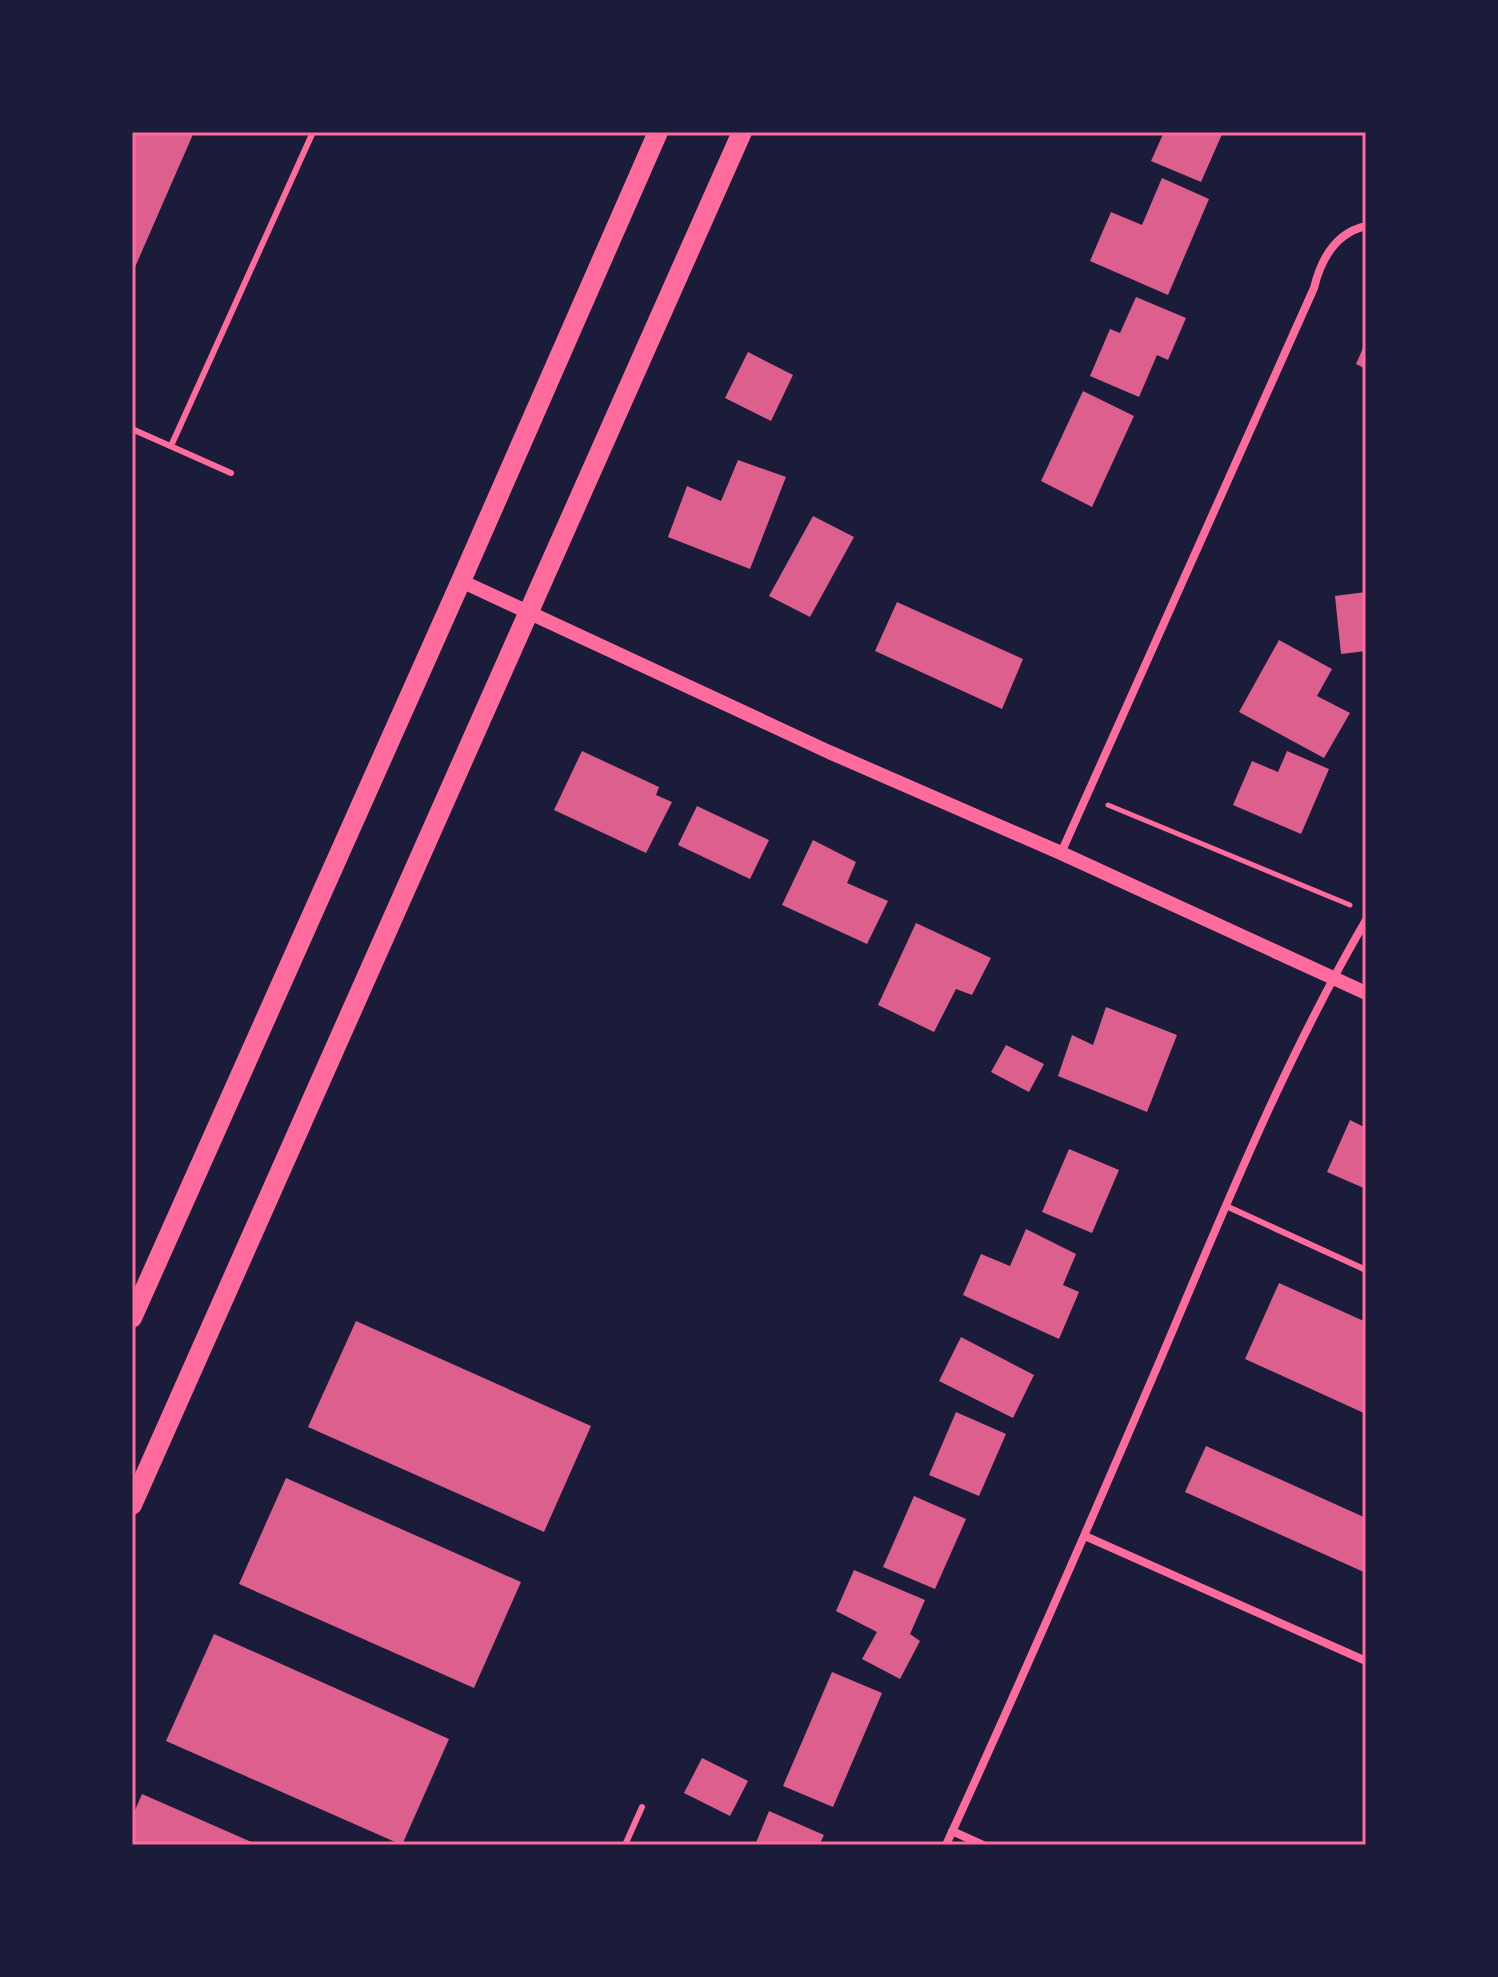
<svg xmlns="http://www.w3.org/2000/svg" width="1498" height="1977" viewBox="0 0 1498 1977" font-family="Signika,sans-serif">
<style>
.building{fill:#dd5f8e}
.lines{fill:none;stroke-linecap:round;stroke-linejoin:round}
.path{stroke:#ff6b9d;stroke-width:5}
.service{stroke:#ff6b9d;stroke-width:6}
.minor{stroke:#ff6b9d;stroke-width:8}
.tertiary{stroke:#ff6b9d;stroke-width:14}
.primary{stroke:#ff6b9d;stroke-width:20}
.neatline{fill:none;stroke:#ff6b9d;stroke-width:3}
</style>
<rect width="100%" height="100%" fill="#1b1b3a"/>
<path class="building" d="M132 132H194L132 274Z
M1164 132H1223L1201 182 1151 161Z
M1162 178 1209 199 1168 295 1090 261 1111 212 1142 225Z
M1136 297 1186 318 1168 360 1157 355 1139 397 1090 376 1110 329 1120 333Z
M1366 341V369L1356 364Z
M748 352 793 375 771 421 725 398Z
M1083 391 1134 416 1092 507 1041 481Z
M738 460 786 477 750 569 668 537 687 486 721 501Z
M813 516 854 537 810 617 769 596Z
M1366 592V651L1341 654 1335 596Z
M897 602 1023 659 1002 709 875 651Z
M1279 640 1332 669 1317 696 1350 713 1324 758 1239 712Z
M582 751 659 787 656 795 672 802 646 853 554 810Z
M1287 751 1329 769 1301 834 1233 805 1252 761 1278 772Z
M697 806 769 840 750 879 678 845Z
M813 840 856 862 847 883 888 901 867 944 782 905Z
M916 923 991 958 972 995 956 989 934 1032 878 1005Z
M1106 1007 1177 1035 1147 1112 1058 1076 1072 1035 1093 1045Z
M1006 1045 1044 1064 1029 1092 991 1072Z
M1350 1120 1366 1128V1189L1327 1172Z
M1069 1149 1119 1170 1092 1233 1042 1212Z
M1026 1229 1076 1254 1063 1285 1079 1292 1059 1339 963 1295 981 1254 1010 1266Z
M1279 1283 1366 1322V1414L1245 1359Z
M356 1321 591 1426 544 1532 308 1427Z
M961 1337 1034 1375 1013 1418 939 1381Z
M956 1412 1006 1434 979 1496 929 1475Z
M1206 1446 1366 1518V1573L1185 1492Z
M286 1478 521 1582 474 1688 239 1584Z
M914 1496 966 1519 935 1589 883 1567Z
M854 1570 925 1600 910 1634 920 1641 900 1679 862 1659 877 1632 836 1611Z
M214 1634 449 1739 402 1845 166 1741Z
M832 1672 882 1693 833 1807 783 1786Z
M702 1758 748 1781 730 1816 684 1793Z
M142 1794 258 1845H132V1817Z
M769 1811 824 1835 819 1845H755Z"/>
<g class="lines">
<path class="path" d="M1108 805 1350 905"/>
<path class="service" d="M132 429 231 473
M171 446 313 132
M1226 1206 1366 1270
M625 1845 642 1807"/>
<path class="minor" d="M1061 853 1314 288C1321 259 1335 233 1366 226
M1085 1536 1366 1661
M952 1831 983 1845
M946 1845C1020 1684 1091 1521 1161 1358 1224 1210 1285 1059 1366 920"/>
<path class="tertiary" d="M461 581 829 752 1061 853 1366 993"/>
<path class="primary" d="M132 1318 461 581 658 132
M132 1505 742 132"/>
</g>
<rect width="1498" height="1977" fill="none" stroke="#1b1b3a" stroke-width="268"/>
<rect x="134" y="134" width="1230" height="1709" class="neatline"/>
</svg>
